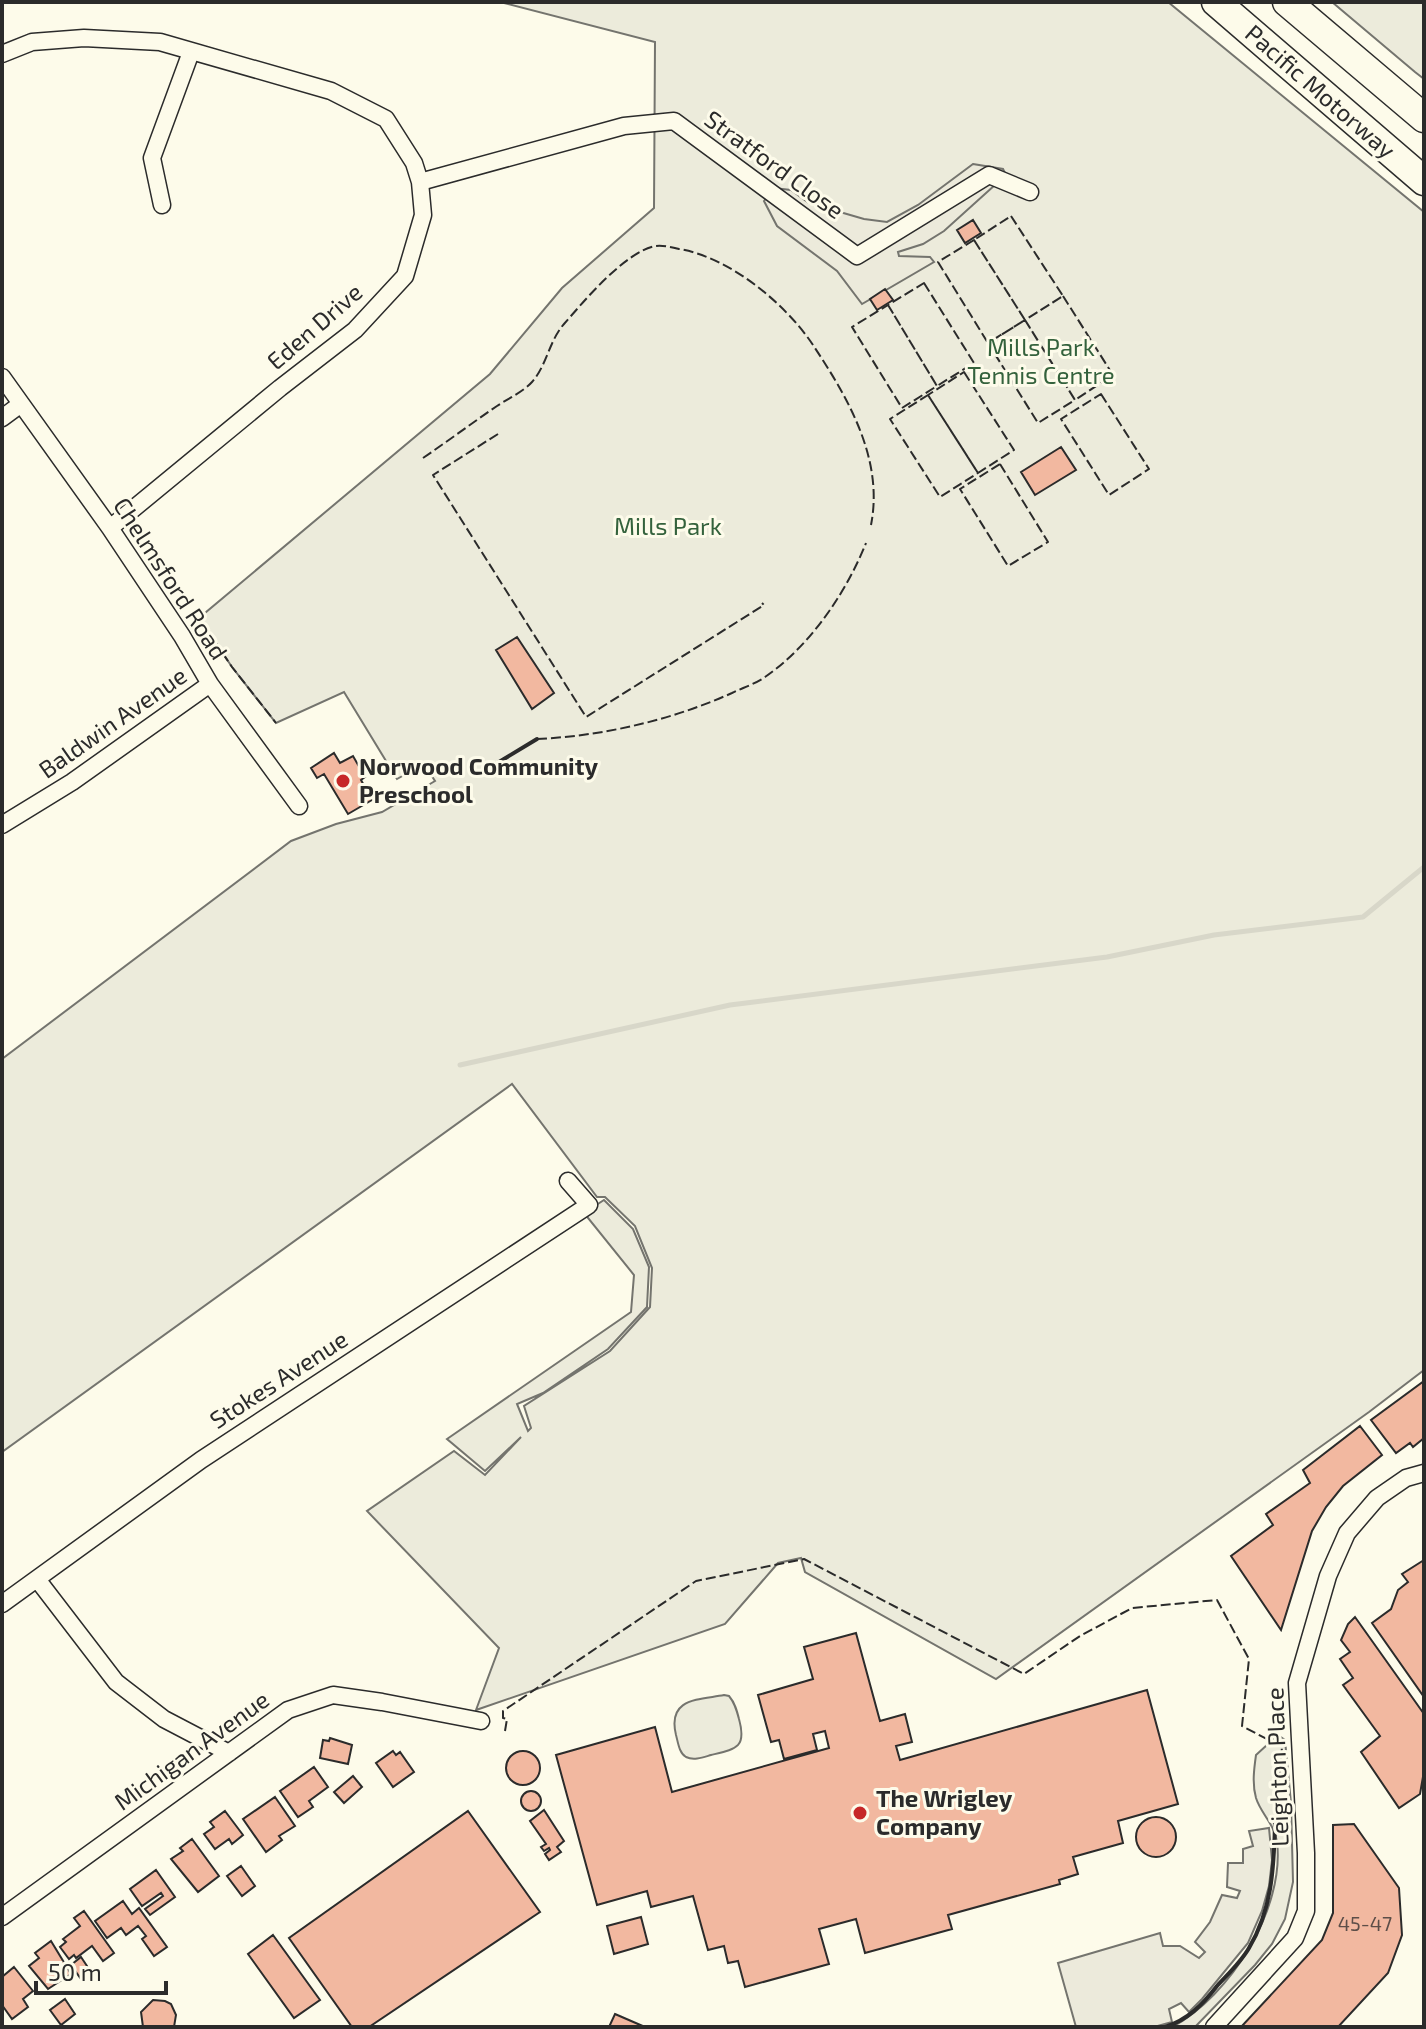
<svg xmlns="http://www.w3.org/2000/svg" width="1426" height="2029" viewBox="0 0 1426 2029" font-family="'Exo 2',sans-serif">
<style>
.green{fill:#ecebdb;stroke:#74746e;stroke-width:2}
.parking{fill:#eceadb;stroke:#74746e;stroke-width:2}
.lines{fill:none;stroke-linecap:round;stroke-linejoin:round}
.stream{stroke:#d8d7c9;stroke-width:5}
.building{fill:#f2b8a0;stroke:#2b2b2b;stroke-width:2}
.minor-casing{stroke:#2b2b2b;stroke-width:19}
.motorway-casing{stroke:#2b2b2b;stroke-width:31}
.minor{stroke:#fdfbea;stroke-width:16}
.motorway{stroke:#fdfbea;stroke-width:28}
.fence{stroke:#2b2b2b;stroke-width:2;stroke-dasharray:10 4;stroke-linecap:butt}
.wall{stroke:#2b2b2b;stroke-width:4}
.poi-dot{fill:#c62828;stroke:#fdfbea;stroke-width:3}
.labels{text-anchor:middle;stroke-width:6;stroke-linejoin:round;paint-order:stroke}
.number-label{font-size:20px;fill:#5d4e48}
.street-label{font-size:24px;fill:#2b2b2b;stroke:#fdfbea}
.park-label{font-size:24px;fill:#34623c;stroke:#fdfbea}
.poi-label{font-size:24px;font-weight:bold;fill:#2b2b2b;stroke:#fdfbea;text-anchor:start}
</style>
<rect width="100%" height="100%" fill="#fdfbea"/>
<path class="green" d="M500 2H1168L1424 212V1370L1369 1412 996 1679 805 1572 801 1558 778 1563 725 1624 476 1710 499 1648 367 1511 454 1451 485 1475 521 1437 485 1471 447 1439 631 1312 634 1275 584 1213 604 1200 633 1229 649 1267 647 1307 608 1349 543 1393 517 1404 528 1431 531 1428 524 1406 610 1351 650 1307 652 1268 635 1226 605 1197H597L512 1084 2 1452V1059L291 841 336 824 382 812 435 781 424 764 397 779 344 692 276 723 232 667 199 618 490 374 562 288 654 208 655 42Z
M1332 2H1424V79L1415 72Z
M724 1695 729 1696C735 1703 737 1711 739 1719 747 1748 736 1749 711 1755 704 1757 694 1761 686 1757 679 1753 678 1742 676 1735 667 1698 698 1700 724 1695Z
M1278 1735 1285 1740 1291 1803 1293 1882 1285 1919 1272 1944 1255 1965 1195 2027H1172C1230 1996 1285 1909 1277 1842 1274 1823 1261 1814 1256 1798 1252 1784 1254 1769 1256 1755Z"/>
<path class="parking" d="M973 164 1003 169 1006 175 944 231 923 244 898 252 899 256 930 257 934 262 862 304 837 271 777 226 764 201 774 188 791 190 809 203 864 219 887 222 918 205Z
M1269 1828 1272 1860 1269 1886 1262 1911 1248 1943 1202 1999 1189 2012 1181 2003 1169 2009 1172 2022 1154 2027H1076L1058 1963 1160 1933 1163 1946H1180L1199 1958 1205 1952 1195 1942 1210 1922 1222 1895 1237 1898 1240 1891 1227 1887 1228 1863H1243V1849L1253 1846 1249 1831Z"/>
<g class="lines">
<path class="stream" d="M460 1065 730 1005 1107 957 1214 935 1363 917 1424 867"/>
</g>
<path class="building" d="M973 220 981 233 965 243 957 230Z
M885 289 893 300 877 310 870 299Z
M1061 447 1076 470 1035 495 1021 472Z
M517 637 554 693 532 709 496 650Z
M334 753 340 763 353 756 365 777 361 780 372 800 348 814 324 774 317 778 311 768Z
M1424 1381V1438L1413 1447 1410 1443 1396 1453 1371 1420Z
M1360 1426 1382 1455 1343 1486 1326 1507 1312 1531 1281 1630 1231 1556 1273 1525 1266 1514 1310 1483 1303 1470Z
M1424 1560V1697L1372 1623 1391 1609 1398 1590 1408 1582 1402 1574Z
M1355 1617 1424 1714V1771L1420 1794 1399 1808 1361 1752 1380 1736 1343 1685 1353 1678 1340 1659 1350 1652 1341 1640 1348 1624Z
M856 1633 880 1721 905 1714 912 1742 896 1746 900 1760 1147 1690 1178 1804 1118 1821 1123 1843 1073 1857 1078 1874 1059 1880 1060 1884 948 1915 952 1929 865 1953 856 1919 819 1929 829 1964 745 1987 738 1961 728 1963 724 1946 708 1950 693 1896 651 1907 647 1891 597 1905 556 1755 655 1727 672 1792 829 1748 825 1731 813 1734 817 1750 784 1759 779 1740 771 1742 758 1695 813 1679 804 1647Z
M330 1738 352 1745 348 1764 320 1758 323 1740 329 1741Z
M393 1751 396 1755 400 1752 414 1772 393 1787 376 1763Z
M506 1768a17 17 0 1 1 34 0a17 17 0 1 1-34 0Z
M314 1767 328 1787 309 1801 313 1807 298 1817 280 1791Z
M353 1776 362 1787 344 1803 334 1792Z
M521 1801a10 10 0 1 1 20 0a10 10 0 1 1-20 0Z
M275 1797 295 1826 279 1836 282 1840 266 1852 243 1819Z
M544 1810 564 1841 557 1847 561 1852 549 1860 545 1854 550 1850 549 1848 544 1851 541 1847 546 1844 530 1821Z
M225 1811 243 1835 232 1844 229 1839 215 1849 204 1834 214 1827 210 1822Z
M468 1811 540 1912 369 2027H352L289 1938Z
M1136 1837a20 20 0 1 1 40 0a20 20 0 1 1-40 0Z
M1354 1824 1399 1888 1402 1935 1388 1973 1338 2027H1241L1322 1940 1333 1913V1825Z
M192 1839 219 1876 198 1892 171 1859 183 1851 180 1848Z
M241 1866 255 1886 242 1896 227 1876Z
M156 1870 175 1897 150 1915 145 1909 163 1896 161 1893 142 1906 130 1889Z
M123 1901 132 1914 139 1908 167 1947 154 1956 142 1939 146 1936 138 1926 126 1935 121 1928 107 1938 95 1921Z
M84 1911 114 1953 103 1961 92 1946 76 1958 74 1955 69 1959 60 1947 66 1942 63 1939 80 1926 74 1918Z
M641 1917 648 1944 614 1954 607 1926Z
M273 1935 320 2000 294 2018 248 1954Z
M51 1941 71 1974 48 1989 29 1966 39 1958 35 1953Z
M81 1957 91 1972 81 1979 71 1965Z
M14 1967 33 1991 23 1999 28 2007 12 2019 2 2005V1977Z
M65 1999 75 2014 61 2025 50 2010Z
M153 2000 165 2001 171 2004 176 2015 174 2027H143L141 2012Z
M615 2014 645 2027H609Z"/>
<g class="lines">
<g class="minor-casing">
<path id="minor" d="M2 54 32 42 84 38 160 42 331 91 386 119 414 163 420 182 423 215 405 276 355 330 280 388 110 528
M420 182 624 126 674 121 857 256 989 175 1030 192
M162 205 152 158 191 52
M2 377 110 528 182 636 210 684 299 806
M2 418 21 404
M2 825 72 782 210 684
M37 1579 116 1682 164 1719 229 1753
M2 1604 201 1460 589 1205 568 1181
M2 1917 288 1710 333 1695 382 1702 481 1721
M1214 2027 1295 1938 1306 1911V1853L1297 1683 1328 1576 1347 1533 1377 1498 1406 1478 1424 1473"/>
</g>
<g class="motorway-casing">
<path id="motorway" d="M1216 2 1424 181
M1287 2 1424 118"/>
</g>
<use href="#minor" class="minor"/>
<use href="#motorway" class="motorway"/>
<path class="fence" d="M1011 216 1063 296 1025 320 974 240Z
M974 240 1025 320 988 343 938 262Z
M924 283 974 363 937 386 888 305Z
M1063 296 1113 375 1075 400 1025 320Z
M888 305 937 386 902 408 852 327Z
M1025 320 1075 400 1038 423 988 343Z
M964 372 1014 450 978 473 928 395Z
M1101 394 1149 469 1109 495 1061 419Z
M928 395 978 473 940 497 890 419Z
M498 434 433 475 586 717 764 605 762 603
M423 458C448 441 472 423 497 406 509 398 523 392 532 382 547 365 549 341 564 324 585 300 624 253 655 246 663 245 671 247 679 249 729 257 785 303 813 345 848 398 884 459 871 525
M1000 464 1048 542 1008 566 960 489Z
M199 618 232 667 276 723
M537 739C603 736 672 720 732 693 742 688 755 684 765 677 810 646 846 593 866 543
M505 1731 507 1719 503 1718V1711L696 1581 804 1559 1024 1674 1080 1636 1132 1608 1217 1600 1249 1659 1242 1726 1282 1747 1275 1823"/>
<path class="wall" d="M494 765 537 739
M1165 2027C1188 2020 1203 2004 1217 1986 1228 1974 1241 1962 1249 1948 1272 1909 1274 1868 1275 1823"/>
</g>
<g class="poi-dot">
<circle cx="343" cy="781" r="8"/>
<circle cx="860" cy="1813" r="8"/>
</g>
<g class="labels">
<g class="number-label">
<text x="1365" y="1931">45-47</text>
</g>
<g class="street-label">
<text transform="translate(1320 92) rotate(41)" y="8">Pacific Motorway</text>
<text transform="translate(774 165) rotate(36)" y="8">Stratford Close</text>
<text transform="translate(315 327) rotate(-41)" y="8">Eden Drive</text>
<text transform="translate(170 579) rotate(57)" y="8">Chelmsford Road</text>
<text transform="translate(113 723) rotate(-35)" y="8">Baldwin Avenue</text>
<text transform="translate(279 1380) rotate(-33)" y="8">Stokes Avenue</text>
<text transform="translate(192 1751) rotate(-36)" y="8">Michigan Avenue</text>
<text transform="translate(1278 1767) rotate(-92)" y="8">Leighton Place</text>
</g>
<g class="park-label">
<text x="1041" y="356">Mills Park<tspan x="1041" dy="28">Tennis Centre</tspan></text>
<text x="668" y="535">Mills Park</text>
</g>
<g class="poi-label">
<text x="359" y="775">Norwood Community<tspan x="359" dy="28">Preschool</tspan></text>
<text x="876" y="1807">The Wrigley<tspan x="876" dy="28">Company</tspan></text>
</g>
</g>
<rect width="1426" height="2029" fill="none" stroke="#2b2b2b" stroke-width="8"/>
<path d="M36 1981v12h130v-12" fill="none" stroke="#2b2b2b" stroke-width="4"/>
<text x="48" y="1981" font-size="24" fill="#2b2b2b" stroke="#fdfbea" stroke-width="6" paint-order="stroke">50 m</text>
</svg>
